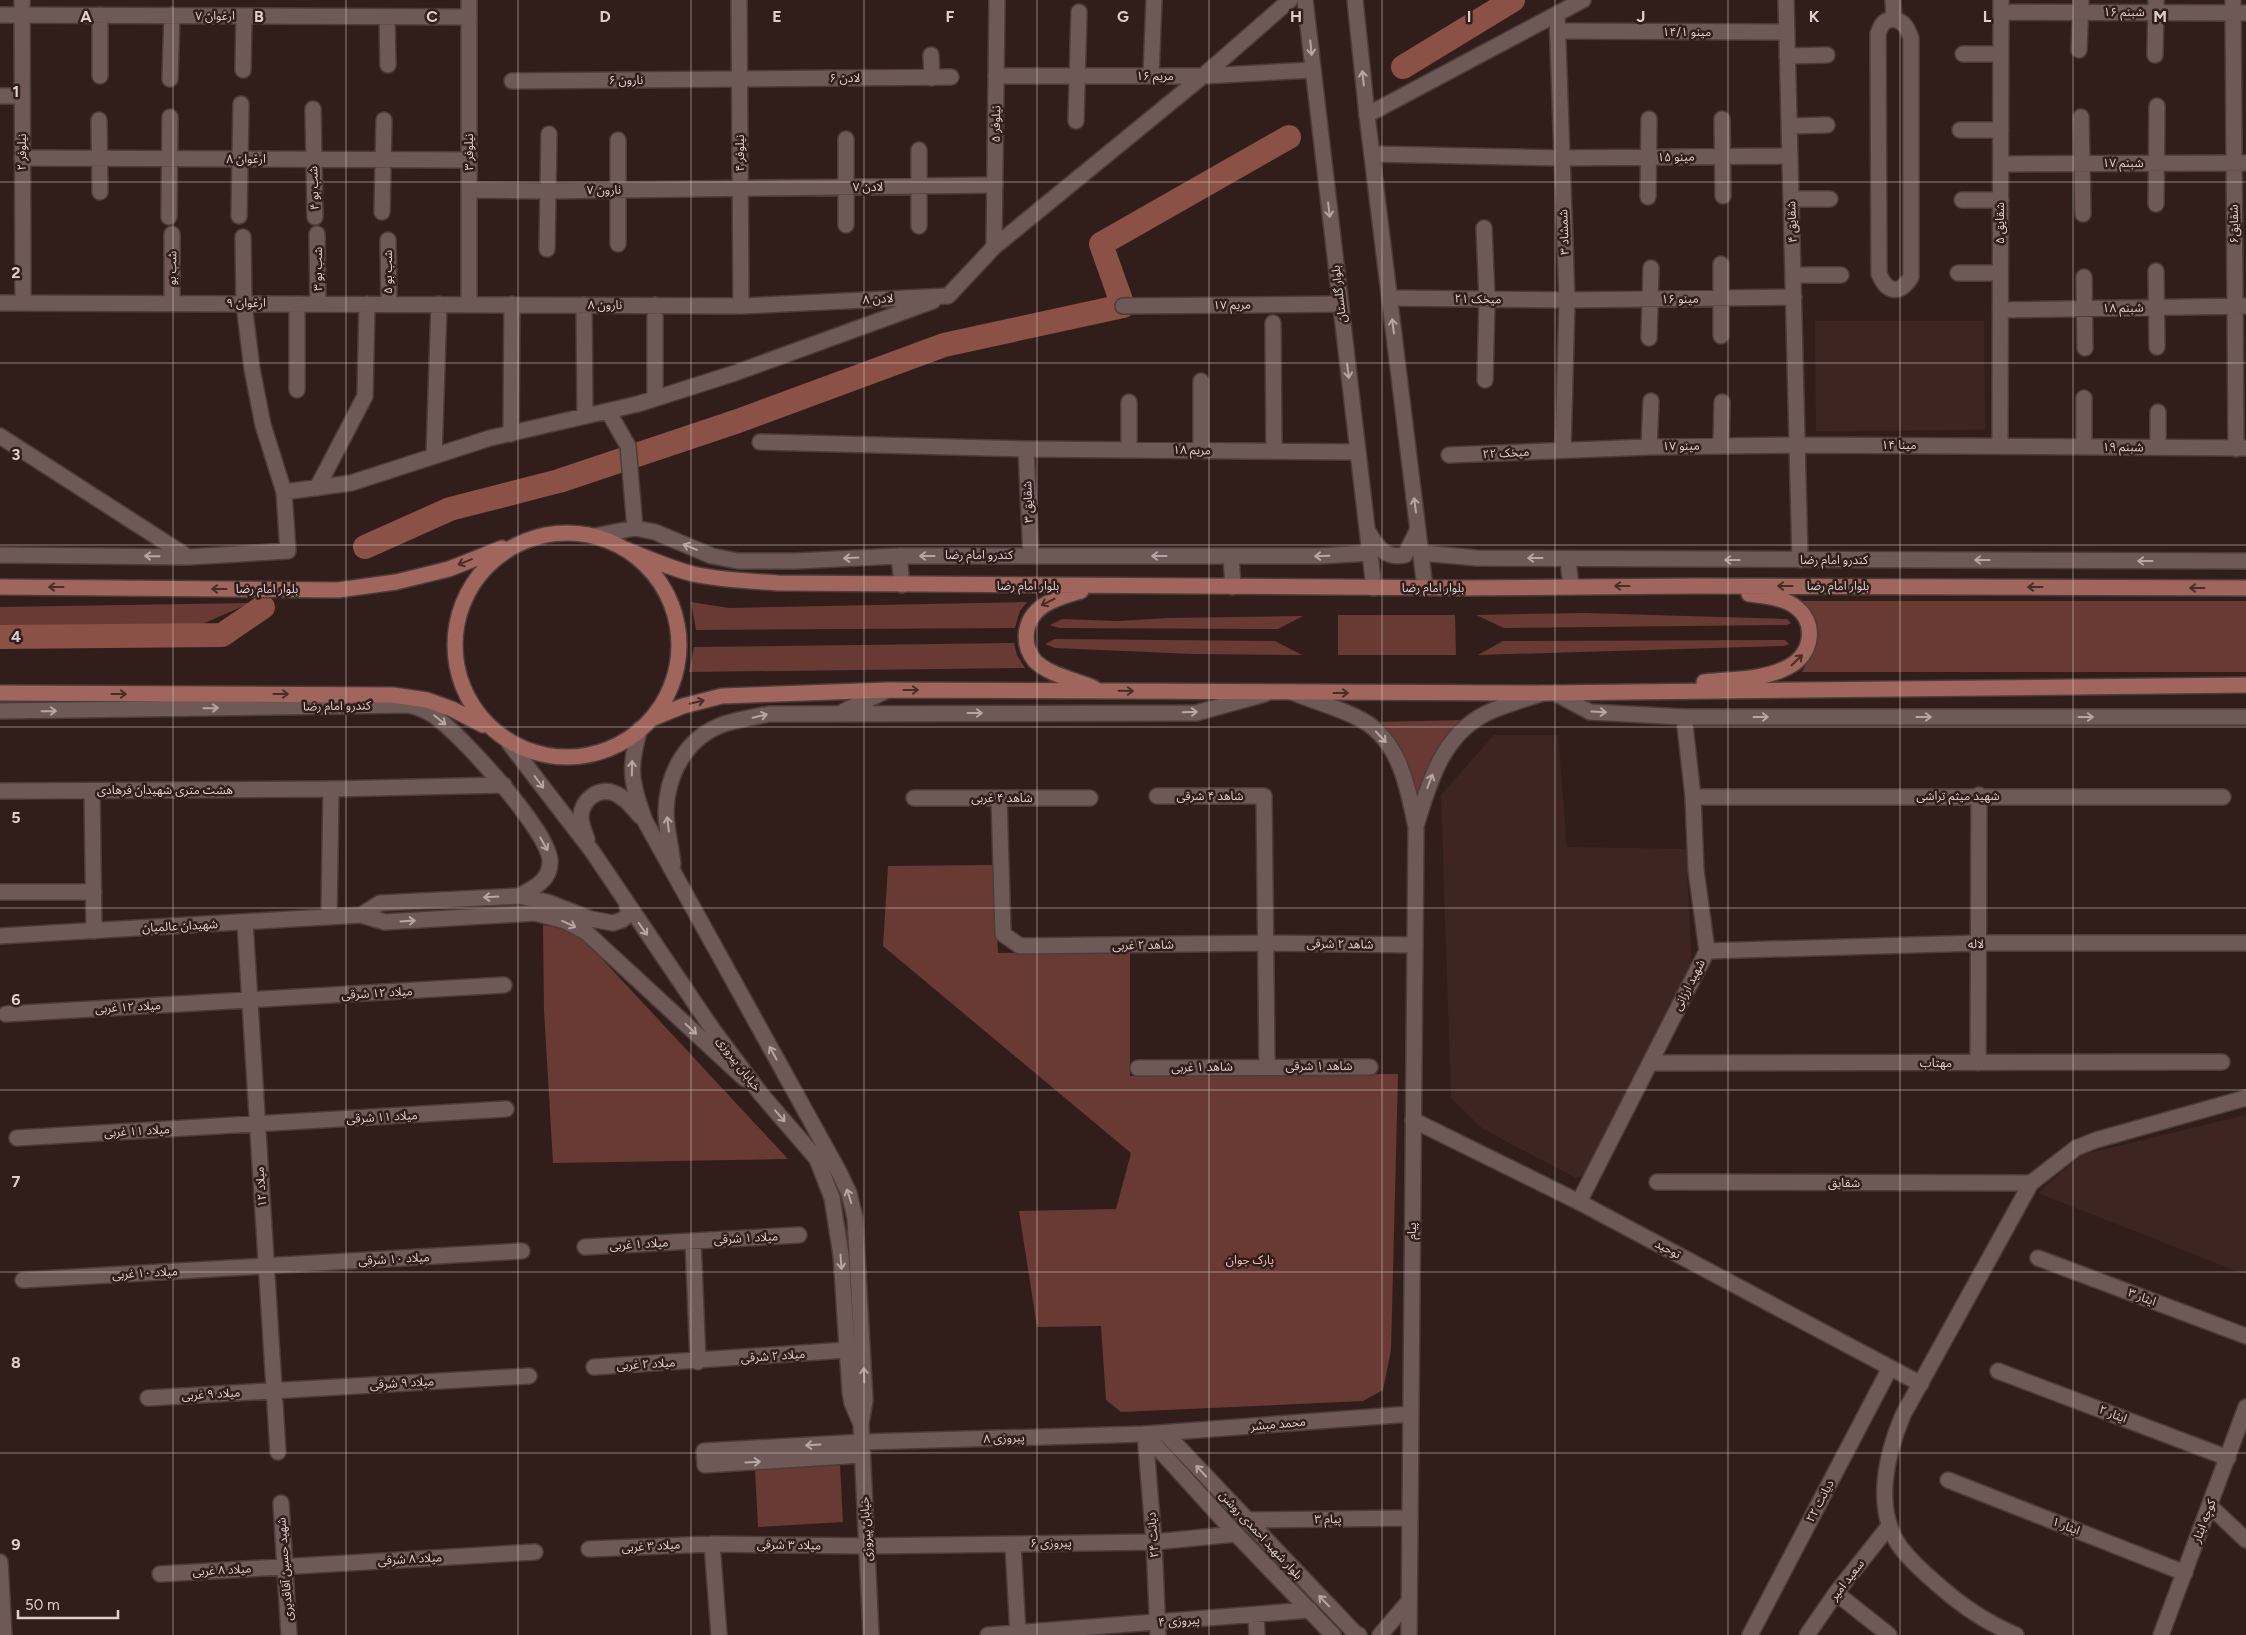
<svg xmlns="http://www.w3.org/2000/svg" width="2246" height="1635" viewBox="0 0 2246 1635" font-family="Figtree,'Noto Sans Arabic',sans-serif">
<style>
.built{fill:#3f2521}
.green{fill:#693a33}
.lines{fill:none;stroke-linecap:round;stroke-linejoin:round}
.river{stroke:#8b5046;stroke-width:24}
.minor-casing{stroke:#4b3c3a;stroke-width:18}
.tertiary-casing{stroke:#4b3c3a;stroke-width:18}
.secondary-casing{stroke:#4b3c3a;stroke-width:18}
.primary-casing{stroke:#4b3c3a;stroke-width:18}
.minor{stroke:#6f5956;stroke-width:15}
.tertiary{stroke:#6f5956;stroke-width:15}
.secondary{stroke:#6f5956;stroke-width:15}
.primary{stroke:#a0655c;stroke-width:15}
.oneway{stroke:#b6a6a4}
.oneway2{stroke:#472c28}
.grid{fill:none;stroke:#ddd0ce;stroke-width:1;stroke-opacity:0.55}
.labels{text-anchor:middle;stroke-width:5;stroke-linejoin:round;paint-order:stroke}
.street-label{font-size:12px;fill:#ddd0ce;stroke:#311e1b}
.park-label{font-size:12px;fill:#fbc2b8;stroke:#311e1b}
.grid-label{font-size:16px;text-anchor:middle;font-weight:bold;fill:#ddd0ce;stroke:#311e1b;stroke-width:5;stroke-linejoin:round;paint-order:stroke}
</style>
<rect width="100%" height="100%" fill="#311e1b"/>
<path class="built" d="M1815 321H1984L1985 430 1816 431Z
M1494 735H1558L1567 847 1686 849 1692 969 1588 1174 1576 1178 1483 1129 1451 1098 1441 795Z
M2246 1115V1275L2038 1193 2081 1155Z"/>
<path class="green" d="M1802 601H2246V672H1802C1817 644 1826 628 1802 601Z
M691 602 729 608 1027 602 1020 611 1015 628 696 630Z
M250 603 189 630 0 627V607Z
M1585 613 1787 619 1791 623 1787 625 1504 628 1476 615Z
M1338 615H1455L1456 655H1338Z
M1303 616 1278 629 1059 628 1050 625 1062 619 1117 621 1169 618Z
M1055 639 1275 641 1302 655 1193 654 1055 648 1045 644Z
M1785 640 1789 644 1784 646 1478 655 1503 641Z
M1014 643 1017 655 1025 668 689 672 694 647Z
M1465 720 1417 808C1412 766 1403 754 1376 722Z
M994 865 998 953 1130 951V1076L1398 1074 1391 1350 1383 1390 1363 1401 1121 1412 1106 1400 1101 1326 1037 1327 1019 1211 1116 1209 1131 1153 883 946 888 866Z
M543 925 577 932 788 1159 553 1163 544 1010Z
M840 1465 843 1522 758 1527 755 1470Z"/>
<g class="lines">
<path class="river" d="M1403 67 1513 0
M365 547 450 509 559 481 738 421 944 345 1123 306 1101 244 1289 137
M0 637 222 635 263 607"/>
<g class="minor-casing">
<path id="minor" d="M1786 0 1800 560
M1893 0 1894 19
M2233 0 2236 449
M2001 12 2246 13
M0 15 469 17
M387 17 388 65
M1894 19C1905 22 1907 28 1911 38V277C1900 295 1887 293 1879 274L1878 34C1881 25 1883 20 1894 19Z
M1558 31 1787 32
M2079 50 2081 0
M1963 54H2001
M931 55 932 78
M2155 55 2156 0
M1787 56 1827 55
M243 70 244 16
M100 76V15
M996 76H1203L1313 70
M1151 76 1154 0
M170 79 172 15
M512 81 951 77
M0 96H22
M313 109 315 217
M1367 115 1583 0
M2081 117 2083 214
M1722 119 1723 196
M99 120 100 192
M1076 121 1079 12
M1789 126 1827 125
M1960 130H2001
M846 139V225
M618 140V244
M1372 154 1562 158 1790 156
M22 158 469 160
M2001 164 2246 163
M469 190 547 191 995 185
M1648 197 1649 119
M1791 199H1830
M1962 200H2001
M2156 204 2157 106
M382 212 384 120
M239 216 241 104
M169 217 170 117
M919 226V150
M1484 228 1487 299 1485 380
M317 234 318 304
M388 240 389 304
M547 249 549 134
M2156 271 2157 347
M1958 273H2000
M1793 275H1841
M2084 277 2085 348
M1390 298 1567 300 1794 297
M0 303 741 306 948 296 994 247 1203 76 1290 0
M172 303V234
M297 304V390
M584 305 585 416
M1123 306 1340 304
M2000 310 2245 306
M1273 323 1274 451
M1721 336V264
M1649 338 1651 268
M1201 381V450
M655 398V305
M608 411 628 446 635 528
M2158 412V447
M511 434 512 304
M0 436 188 557
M760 442 1026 449 1358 452
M1721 446 1722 402
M2000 446 2001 0
M1649 447 1651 401
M2084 447V398
M1026 449 1031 555
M1129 450V402
M1449 455 1649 447 1798 445 2246 448
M434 456 439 304
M317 488 365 396 367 304
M284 492 351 483 490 438 638 404 735 373 933 301
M594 536 635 528 655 532 712 556 738 561H795L899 556H1319L1371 553
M1421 553 1477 558 2246 561
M0 555 188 557 288 551 284 492 263 425 252 369 244 304 243 237
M899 556 902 585
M1231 556 1233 587
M1568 559 1571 587
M1555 693 1590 712 1684 717H2246
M0 711 408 705C418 707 425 710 433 715 459 732 549 831 550 861 551 880 534 888 519 896
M0 791 331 789 504 785
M92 791 94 931
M1157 796H1264L1267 1066
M1693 797H2223
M914 798H1090
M999 798 1003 934 1020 946 1266 943 1415 945
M0 892H94
M329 917 331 789
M245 923 278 1452
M1707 951 1978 943H2246
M6 1014 504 985
M1650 1063 2222 1062
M1978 1063 1979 795
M1138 1068 1370 1067
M17 1138 506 1109
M1657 1182 2031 1183
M1579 1202 1707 951 1696 870 1693 797 1684 717
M693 1241 698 1362
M585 1247 799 1235
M2038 1258 2246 1336
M23 1280 522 1251
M594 1367 847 1350
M1998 1371 2228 1458
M148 1398 529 1376
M1145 1434 1154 1542 1158 1635
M862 1442 704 1451 705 1465 862 1455
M1948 1480 2185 1573
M281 1503 289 1635
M2210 1506 2246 1540
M1247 1520 1410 1518
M712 1544 719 1635
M1013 1544 1018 1635
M589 1549 712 1544 866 1546 1154 1542 1236 1534
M160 1574 535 1552
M1836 1593 1889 1635
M1256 1616 1257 1635
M988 1635 1310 1610
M1750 1635 1890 1368
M1807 1635 1836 1593 1889 1526"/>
</g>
<g class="tertiary-casing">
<path id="tertiary" d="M22 0 23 303
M739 0 741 306
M1557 15 1567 300 1563 450
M994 247 997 0
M469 304V0
M361 915 380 903 519 896 547 902 591 919 613 923 622 920 627 916 629 911 627 906
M0 936 361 915 385 922 535 913 565 921 586 932 745 1079
M1413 1120 1579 1202 1921 1384
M1165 1433 1355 1633 1359 1635
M1145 1434 1236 1534 1333 1635
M0 1562 4 1635
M1380 1635 1409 1601
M2016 1635C1987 1623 1960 1605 1936 1583 1923 1572 1911 1561 1901 1548 1873 1510 1886 1455 1903 1415L2031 1183 2076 1148 2096 1140 2246 1098
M2161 1635 2246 1407"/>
</g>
<g class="secondary-casing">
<path id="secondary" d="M1305 0 1374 588
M1355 0 1367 115 1425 588
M1369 533C1378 549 1387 559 1405 555L1417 531
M1292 692C1313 701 1336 707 1356 717 1400 737 1407 786 1416 827L1409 1635
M844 711 888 690
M640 729C628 768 631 783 645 821L838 1170 849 1193 855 1218 865 1400 861 1424 871 1635
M509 743 592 851 713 1030 761 1094 817 1159 832 1198 841 1255 850 1392 852 1403 861 1424
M1416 826C1429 783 1442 736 1485 714 1502 705 1524 700 1543 693
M587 839C584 832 581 825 581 816 582 800 598 787 614 793 625 797 632 807 640 816
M673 864C671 847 666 828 666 811 667 773 687 737 724 724 738 719 755 717 769 714L1196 713 1265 694
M862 1442 1145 1434 1411 1414"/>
</g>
<g class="primary-casing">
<path id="primary" d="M455 645a112 112 0 1 1 224 0a112 112 0 1 1-224 0Z
M625 549C647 558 670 568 693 574 721 580 749 581 778 583L1465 588 1693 586 2246 588
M0 587 338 590 396 582 449 569 502 548
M1081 591C1057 598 1028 605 1026 636 1026 645 1029 654 1035 661 1049 675 1076 680 1094 688
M1704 682C1731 679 1764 680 1788 667 1813 655 1818 621 1793 605 1780 597 1764 596 1749 594
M0 693 393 695 427 700 452 709 483 725
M651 719 683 706 722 696 888 690 1543 693 2246 685"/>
</g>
<use href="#minor" class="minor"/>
<use href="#tertiary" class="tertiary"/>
<use href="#secondary" class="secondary"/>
<use href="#primary" class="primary"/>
</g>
<defs><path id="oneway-shaft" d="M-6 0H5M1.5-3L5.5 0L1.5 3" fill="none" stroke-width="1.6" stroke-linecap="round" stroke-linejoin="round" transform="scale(1.25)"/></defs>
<g class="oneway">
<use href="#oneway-shaft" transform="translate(1311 48) rotate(84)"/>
<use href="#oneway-shaft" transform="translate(1363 78) rotate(-96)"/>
<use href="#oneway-shaft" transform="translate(1329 210) rotate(83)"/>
<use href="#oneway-shaft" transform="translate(1393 326) rotate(-97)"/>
<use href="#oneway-shaft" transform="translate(1348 371) rotate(83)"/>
<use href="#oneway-shaft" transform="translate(1415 505) rotate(-98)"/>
<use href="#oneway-shaft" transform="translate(690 547) rotate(-158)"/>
<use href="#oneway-shaft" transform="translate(152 556) rotate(-179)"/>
<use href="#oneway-shaft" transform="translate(927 556) rotate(180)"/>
<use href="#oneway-shaft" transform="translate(1159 556) rotate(-180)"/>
<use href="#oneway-shaft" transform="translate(1322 556) rotate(178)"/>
<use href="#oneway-shaft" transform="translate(851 558) rotate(177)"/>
<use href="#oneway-shaft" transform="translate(1535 558) rotate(-180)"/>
<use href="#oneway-shaft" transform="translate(1732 560) rotate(-180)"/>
<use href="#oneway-shaft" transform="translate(1982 560) rotate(-180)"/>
<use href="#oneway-shaft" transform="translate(2145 561) rotate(-180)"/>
<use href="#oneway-shaft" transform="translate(211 708) rotate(-1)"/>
<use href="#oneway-shaft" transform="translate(49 711) rotate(-1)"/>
<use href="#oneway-shaft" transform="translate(1190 712) rotate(-2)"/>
<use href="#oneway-shaft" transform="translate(1599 712) rotate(3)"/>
<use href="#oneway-shaft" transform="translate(975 713)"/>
<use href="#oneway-shaft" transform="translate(760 716) rotate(-13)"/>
<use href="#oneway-shaft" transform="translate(1761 717)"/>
<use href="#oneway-shaft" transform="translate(1924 717)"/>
<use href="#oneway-shaft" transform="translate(2086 717)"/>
<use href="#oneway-shaft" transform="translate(440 720) rotate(39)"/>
<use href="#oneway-shaft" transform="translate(1381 737) rotate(47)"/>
<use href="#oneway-shaft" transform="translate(632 768) rotate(-89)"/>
<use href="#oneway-shaft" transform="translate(1430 781) rotate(-69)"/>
<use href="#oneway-shaft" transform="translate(539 782) rotate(53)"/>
<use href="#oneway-shaft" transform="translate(668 824) rotate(-97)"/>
<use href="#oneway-shaft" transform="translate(544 844) rotate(61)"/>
<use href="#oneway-shaft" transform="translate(491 897) rotate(177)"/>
<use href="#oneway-shaft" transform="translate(408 921) rotate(-4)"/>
<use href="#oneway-shaft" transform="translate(569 924) rotate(25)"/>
<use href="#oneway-shaft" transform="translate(643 929) rotate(55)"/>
<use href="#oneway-shaft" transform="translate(691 1029) rotate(43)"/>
<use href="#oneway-shaft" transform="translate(773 1053) rotate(-119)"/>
<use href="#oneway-shaft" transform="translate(780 1116) rotate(49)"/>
<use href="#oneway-shaft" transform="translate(849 1196) rotate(-108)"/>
<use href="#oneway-shaft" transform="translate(841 1262) rotate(86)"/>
<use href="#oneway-shaft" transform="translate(864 1375) rotate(-92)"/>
<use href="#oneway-shaft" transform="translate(813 1445) rotate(177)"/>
<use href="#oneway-shaft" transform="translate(753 1462) rotate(-3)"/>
<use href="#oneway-shaft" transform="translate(1201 1471) rotate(-133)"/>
<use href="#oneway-shaft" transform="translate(1324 1601) rotate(-134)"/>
</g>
<g class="oneway2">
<use href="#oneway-shaft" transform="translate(465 562) rotate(158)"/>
<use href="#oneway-shaft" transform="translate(1622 586) rotate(180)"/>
<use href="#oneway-shaft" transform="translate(1785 586) rotate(-180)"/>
<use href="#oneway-shaft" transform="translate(56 587) rotate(-180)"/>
<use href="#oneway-shaft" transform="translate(2035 587) rotate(-180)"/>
<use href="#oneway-shaft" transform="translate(2197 588) rotate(-180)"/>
<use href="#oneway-shaft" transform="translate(219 589) rotate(-180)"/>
<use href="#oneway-shaft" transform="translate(1048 602) rotate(153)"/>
<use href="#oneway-shaft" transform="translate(1797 660) rotate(-44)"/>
<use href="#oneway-shaft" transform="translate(911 690)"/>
<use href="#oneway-shaft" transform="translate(1126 691) rotate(1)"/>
<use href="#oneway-shaft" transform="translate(1341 693)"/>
<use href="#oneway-shaft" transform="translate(119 694)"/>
<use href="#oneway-shaft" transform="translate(281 694)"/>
<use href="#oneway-shaft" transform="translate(697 702) rotate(-13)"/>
</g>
<path class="grid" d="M173 0V1635M346 0V1635M518 0V1635M691 0V1635M864 0V1635M1037 0V1635M1209 0V1635M1382 0V1635M1555 0V1635M1728 0V1635M1900 0V1635M2073 0V1635M0 182H2246M0 363H2246M0 545H2246M0 727H2246M0 908H2246M0 1090H2246M0 1272H2246M0 1453H2246"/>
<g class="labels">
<g class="street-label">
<text x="2124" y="16">شبنم ۱۶</text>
<text x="215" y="20">ارغوان ۷</text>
<text x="1687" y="36">مینو ۱۴/۱</text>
<text x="1155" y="80">مریم ۱۶</text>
<text x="845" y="82">لادن ۶</text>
<text x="626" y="84">نارون ۶</text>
<text transform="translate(996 124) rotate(-89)" y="4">نیلوفر ۵</text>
<text transform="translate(22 152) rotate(-90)" y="4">نیلوفر ۲</text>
<text transform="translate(469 152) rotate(-90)" y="4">نیلوفر ۳</text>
<text transform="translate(740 153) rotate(-90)" y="4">نیلوفر ۴</text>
<text transform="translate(1676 157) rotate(-1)" y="4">مینو ۱۵</text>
<text x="246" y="163">ارغوان ۸</text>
<text x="2123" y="167">شبنم ۱۷</text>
<text transform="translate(868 187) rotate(-1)" y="4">لادن ۷</text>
<text transform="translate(314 188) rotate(-92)" y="4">شب بو ۴</text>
<text transform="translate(604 190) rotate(-1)" y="4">نارون ۷</text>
<text transform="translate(1792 222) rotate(-92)" y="4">شقایق ۴</text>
<text transform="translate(2000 223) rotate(-90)" y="4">شقایق ۵</text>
<text transform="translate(2234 224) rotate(-91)" y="4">شقایق۶</text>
<text transform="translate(1564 232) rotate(-92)" y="4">شمشاد ۳</text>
<text transform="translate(172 268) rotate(-89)" y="4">شب بو</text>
<text transform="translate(318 269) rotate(-90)" y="4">شب بو ۳</text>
<text transform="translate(388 272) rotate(-90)" y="4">شب بو ۵</text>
<text transform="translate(1339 294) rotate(-97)" y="4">بلوار گلستان</text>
<text transform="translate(878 299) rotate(-3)" y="4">لادن ۸</text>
<text transform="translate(1478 299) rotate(1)" y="4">میخک ۲۱</text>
<text transform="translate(1680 299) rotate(-1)" y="4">مینو ۱۶</text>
<text x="246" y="307">ارغوان ۹</text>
<text x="605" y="309">نارون ۸</text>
<text transform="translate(1232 305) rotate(-1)" y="4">مریم ۱۷</text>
<text transform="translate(2123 308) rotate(-1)" y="4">شبنم ۱۸</text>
<text x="1899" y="449">مینا ۱۴</text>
<text transform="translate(1681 446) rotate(-1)" y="4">مینو ۱۷</text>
<text transform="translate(2123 447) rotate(1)" y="4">شبنم ۱۹</text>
<text transform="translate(1192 450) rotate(1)" y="4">مریم ۱۸</text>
<text transform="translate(1506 453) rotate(-3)" y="4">میخک ۲۲</text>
<text transform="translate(1028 502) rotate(-92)" y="4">شقایق ۳</text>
<text x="979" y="559">کندرو امام رضا</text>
<text x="1834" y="564">کندرو امام رضا</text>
<text x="1028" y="590">بلوار امام رضا</text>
<text x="1838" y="590">بلوار امام رضا</text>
<text x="1433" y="592">بلوار امام رضا</text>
<text x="267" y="593">بلوار امام رضا</text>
<text transform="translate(337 706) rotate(-1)" y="4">کندرو امام رضا</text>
<text x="165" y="794">هشت متری شهیدان فرهادی</text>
<text x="1210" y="800">شاهد ۴ شرقی</text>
<text x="1958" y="800">شهید میثم تراشی</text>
<text x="1002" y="802">شاهد ۴ غربی</text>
<text transform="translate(180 926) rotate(-3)" y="4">شهیدان عالمیان</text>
<text transform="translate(1340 944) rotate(1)" y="4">شاهد ۲ شرقی</text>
<text transform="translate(1976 944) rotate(-1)" y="4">لاله</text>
<text transform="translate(1143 945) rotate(-1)" y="4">شاهد ۲ غربی</text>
<text transform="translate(1689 985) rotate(-63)" y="4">شهید ارزانی</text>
<text transform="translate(377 993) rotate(-3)" y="4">میلاد ۱۲ شرقی</text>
<text transform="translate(128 1007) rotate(-3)" y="4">میلاد ۱۲ غربی</text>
<text x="1936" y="1067">مهتاب</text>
<text transform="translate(739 1064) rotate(53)" y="4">خیابان پیروزی</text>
<text x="1319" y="1070">شاهد ۱ شرقی</text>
<text transform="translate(1202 1067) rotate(-1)" y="4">شاهد ۱ غربی</text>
<text transform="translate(382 1117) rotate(-3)" y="4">میلاد ۱۱ شرقی</text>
<text transform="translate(137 1131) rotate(-3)" y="4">میلاد ۱۱ غربی</text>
<text x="1844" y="1187">شقایق</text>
<text transform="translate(261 1187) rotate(-94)" y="4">میلاد ۱۲</text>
<text transform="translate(1412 1231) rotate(-90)" y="4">پیام</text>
<text transform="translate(746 1238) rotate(-3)" y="4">میلاد ۱ شرقی</text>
<text transform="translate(639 1244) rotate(-3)" y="4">میلاد ۱ غربی</text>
<text transform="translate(1668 1249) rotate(28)" y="4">توحید</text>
<text transform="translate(394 1259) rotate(-3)" y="4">میلاد ۱۰ شرقی</text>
<text transform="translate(145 1273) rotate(-3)" y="4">میلاد ۱۰ غربی</text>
<text transform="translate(2142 1297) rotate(20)" y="4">ایثار ۳</text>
<text transform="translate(773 1356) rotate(-4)" y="4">میلاد ۲ شرقی</text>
<text transform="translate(646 1364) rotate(-3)" y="4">میلاد ۲ غربی</text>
<text transform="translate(402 1383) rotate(-3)" y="4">میلاد ۹ شرقی</text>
<text transform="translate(211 1394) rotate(-3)" y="4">میلاد ۹ غربی</text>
<text transform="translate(2113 1414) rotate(21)" y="4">ایثار ۲</text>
<text transform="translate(1278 1424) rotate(-5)" y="4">محمد مبشر</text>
<text transform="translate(1004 1438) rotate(-2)" y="4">پیروزی ۸</text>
<text transform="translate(1820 1501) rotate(-62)" y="4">دیانت ۲۲</text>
<text transform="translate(1328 1519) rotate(-1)" y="4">پیام ۳</text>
<text transform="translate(2204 1521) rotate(-69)" y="4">کوچه ایثار</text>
<text transform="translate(2066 1526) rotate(21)" y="4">ایثار ۱</text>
<text transform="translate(866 1529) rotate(-93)" y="4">خیابان پیروزی</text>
<text transform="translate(1153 1535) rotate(-94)" y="4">دیانت ۲۴</text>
<text transform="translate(1261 1535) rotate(47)" y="4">بلوار شهید احمدی روشن</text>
<text transform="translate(1051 1543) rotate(-1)" y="4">پیروزی ۶</text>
<text transform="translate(789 1545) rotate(1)" y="4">میلاد ۳ شرقی</text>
<text transform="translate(651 1546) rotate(-3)" y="4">میلاد ۳ غربی</text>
<text transform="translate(410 1559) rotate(-3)" y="4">میلاد ۸ شرقی</text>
<text transform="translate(285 1569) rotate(-94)" y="4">شهید حسین آقاقدیری</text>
<text transform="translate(222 1570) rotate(-3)" y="4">میلاد ۸ غربی</text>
<text transform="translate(1847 1580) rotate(-52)" y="4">سعید امیر</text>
<text transform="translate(1179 1621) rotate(-4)" y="4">پیروزی ۴</text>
</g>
<g class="park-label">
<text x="1250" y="1264">پارک جوان</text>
</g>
</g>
<g class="grid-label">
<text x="86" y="22">A</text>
<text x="259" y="22">B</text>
<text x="432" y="22">C</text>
<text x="605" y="22">D</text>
<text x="777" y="22">E</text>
<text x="950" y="22">F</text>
<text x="1123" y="22">G</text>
<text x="1296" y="22">H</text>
<text x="1469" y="22">I</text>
<text x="1641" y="22">J</text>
<text x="1814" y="22">K</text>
<text x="1987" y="22">L</text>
<text x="2160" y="22">M</text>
<text x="16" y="97">1</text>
<text x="16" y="278">2</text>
<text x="16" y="460">3</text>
<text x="16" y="642">4</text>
<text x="16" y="823">5</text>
<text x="16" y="1005">6</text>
<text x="16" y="1187">7</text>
<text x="16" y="1368">8</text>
<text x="16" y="1550">9</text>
</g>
<path d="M18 1610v8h100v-8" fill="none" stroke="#ddd0ce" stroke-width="2.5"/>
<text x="25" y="1610" font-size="15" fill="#ddd0ce" stroke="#311e1b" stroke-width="4" paint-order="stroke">50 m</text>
</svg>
